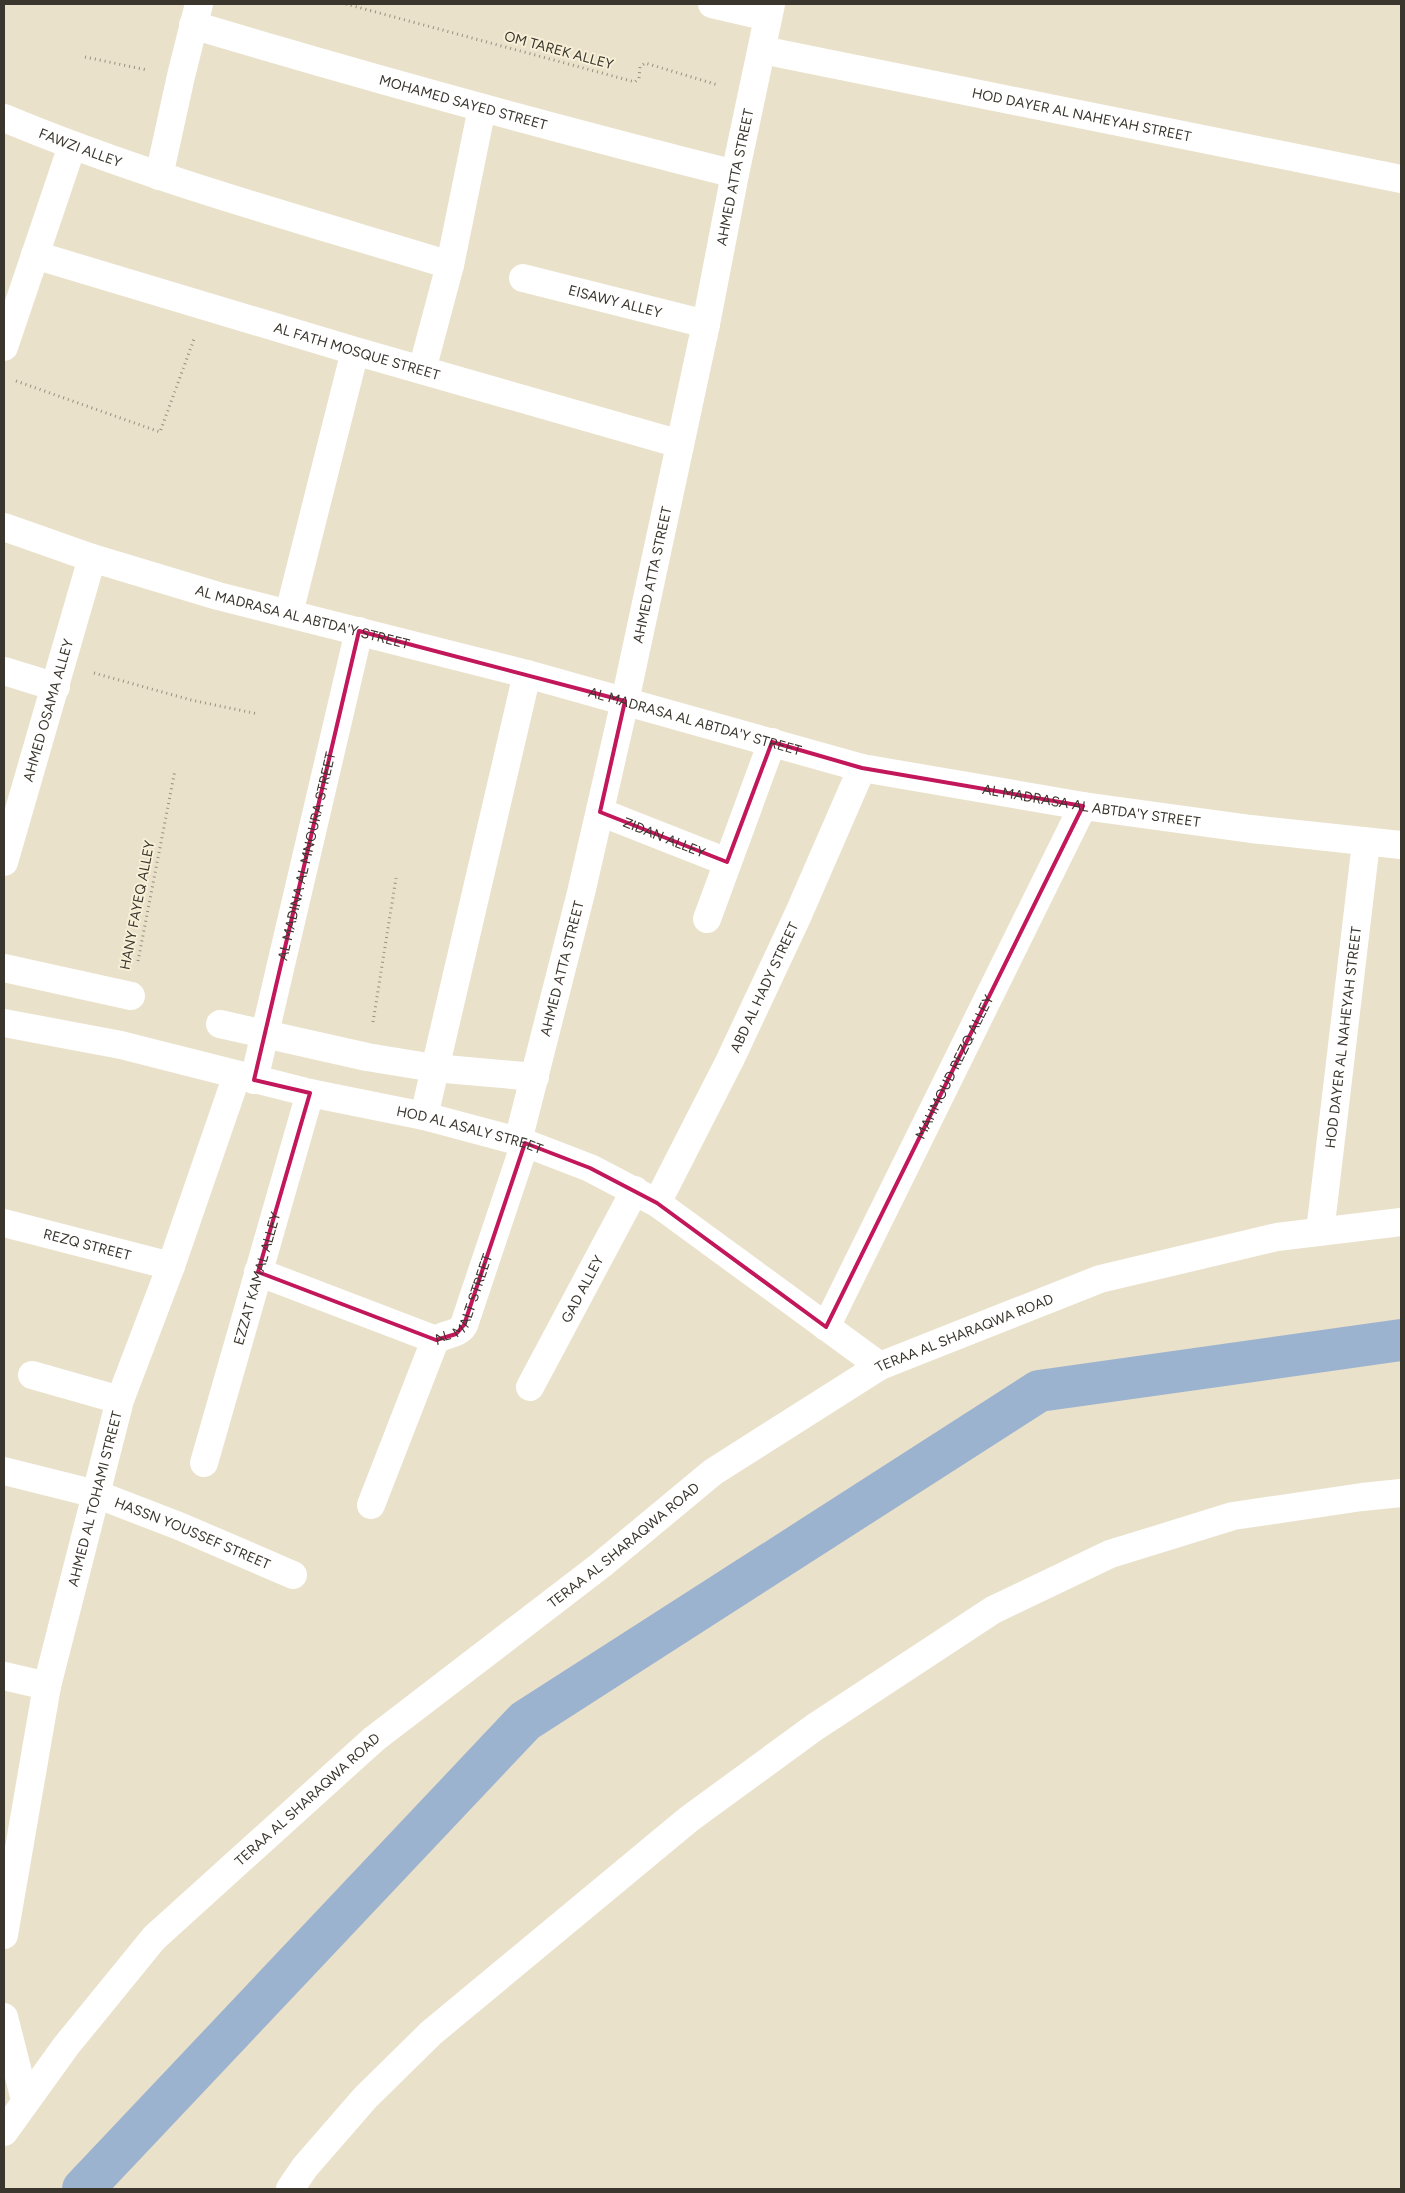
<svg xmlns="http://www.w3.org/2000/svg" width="1405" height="2193" viewBox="0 0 1405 2193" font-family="Figtree,sans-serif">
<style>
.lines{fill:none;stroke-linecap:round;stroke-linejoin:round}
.canal{stroke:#9cb3d0;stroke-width:42}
.path{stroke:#979080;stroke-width:3;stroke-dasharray:1 4;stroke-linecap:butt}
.minor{stroke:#fff;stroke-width:28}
.tertiary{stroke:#fff;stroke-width:28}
.marked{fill:none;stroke:#c2185b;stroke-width:4;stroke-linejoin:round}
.labels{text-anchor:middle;stroke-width:4;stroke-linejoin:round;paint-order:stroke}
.street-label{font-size:14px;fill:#3a362d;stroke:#f7efd7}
</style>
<rect width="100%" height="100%" fill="#eae1ca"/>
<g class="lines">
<path class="canal" d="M83 2189 525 1721 1039 1391 1401 1340"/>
<path class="path" d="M346 4 635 82 639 78 640 67 645 63 718 85
M85 57 147 70
M16 381 160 432 194 339
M94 673 191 700 258 714
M138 961 175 770
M373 1022 396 878"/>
<g class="minor">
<path d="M712 4 768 17"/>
<path id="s1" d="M193 25C373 79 553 128 735 174"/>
<path id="s2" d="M762 50 1401 179"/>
<path id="s3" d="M4 118C148 178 300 219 450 265"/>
<path d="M159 176 181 76 199 4"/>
<path id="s4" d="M35 255 355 351 680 444"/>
<path id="s5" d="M523 278 706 324"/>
<path d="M4 347 72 146"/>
<path d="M422 370 450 265 482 108"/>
<path id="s6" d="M4 527 92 558 218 596 527 674 862 768 1083 806 1251 829 1401 845"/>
<path d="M289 613 355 351"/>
<path d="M4 671 56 687"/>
<path id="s7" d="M600 812 727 862"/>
<path id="s8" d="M4 862 92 558"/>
<path d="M707 919 772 742"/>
<path d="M4 968 131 996"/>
<path id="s9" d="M4 1023 121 1045 310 1093 424 1116 525 1143 590 1168 657 1203 880 1366"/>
<path d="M220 1024 367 1057 434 1068 535 1077"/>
<path id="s10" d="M254 1080 359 631"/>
<path d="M424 1116 527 674"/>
<path id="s11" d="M518 1141 581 893 625 701 706 324 735 174 771 4"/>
<path id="s12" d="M657 1203 730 1060 798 915 862 768"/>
<path id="s13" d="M4 1223 171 1266"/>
<path id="s14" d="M1320 1232 1366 843"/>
<path d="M258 1272 436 1340"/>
<path id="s15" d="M826 1327 1083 806"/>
<path d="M32 1375 120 1400"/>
<path id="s16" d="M530 1387 635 1190"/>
<path id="s17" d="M204 1463 310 1093"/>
<path id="s18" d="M4 1471 96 1494 179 1526 293 1575"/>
<path id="s19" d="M371 1505 434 1343C442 1332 457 1337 464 1325L525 1143"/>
<path d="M4 1676 47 1686"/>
<path id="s20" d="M4 1935 47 1686 120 1400 171 1266 237 1075"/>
<path d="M4 2017 25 2100"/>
<path d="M290 2189 305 2167 365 2098 431 2033 689 1819 815 1727 993 1610 1110 1554 1233 1516 1362 1497 1401 1493"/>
</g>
<path class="tertiary" id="s21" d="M4 2132 66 2046 154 1938 374 1739 601 1565 713 1472 880 1366 1100 1279 1277 1237 1401 1222"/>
</g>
<path class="marked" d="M359 631 625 701 600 812 727 862 772 742 862 768 1083 806 826 1327 657 1203 590 1168 525 1143 464 1325 456 1334 436 1340 258 1272 310 1093 254 1080Z"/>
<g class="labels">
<g class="street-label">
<text transform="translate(559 50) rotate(15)" y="5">OM TAREK ALLEY</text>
<text dy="5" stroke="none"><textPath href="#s1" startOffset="281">MOHAMED SAYED STREET</textPath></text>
<text dy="5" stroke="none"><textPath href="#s2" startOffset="326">HOD DAYER AL NAHEYAH STREET</textPath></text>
<text dy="5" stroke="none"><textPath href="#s3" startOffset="82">FAWZI ALLEY</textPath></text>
<text dy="5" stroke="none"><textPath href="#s11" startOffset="988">AHMED ATTA STREET</textPath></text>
<text dy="5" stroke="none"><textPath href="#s5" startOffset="95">EISAWY ALLEY</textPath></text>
<text dy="5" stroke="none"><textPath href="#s4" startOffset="336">AL FATH MOSQUE STREET</textPath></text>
<text dy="5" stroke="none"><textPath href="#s11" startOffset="582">AHMED ATTA STREET</textPath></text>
<text dy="5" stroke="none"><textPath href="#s6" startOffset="312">AL MADRASA AL ABTDA'Y STREET</textPath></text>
<text dy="5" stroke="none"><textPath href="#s8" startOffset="158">AHMED OSAMA ALLEY</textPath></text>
<text dy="5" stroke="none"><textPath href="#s6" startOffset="718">AL MADRASA AL ABTDA'Y STREET</textPath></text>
<text dy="5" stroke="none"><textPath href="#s6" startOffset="1124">AL MADRASA AL ABTDA'Y STREET</textPath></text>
<text dy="5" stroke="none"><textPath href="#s7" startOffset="69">ZIDAN ALLEY</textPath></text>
<text dy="5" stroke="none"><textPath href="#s10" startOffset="230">AL MADINA AL MNOURA STREET</textPath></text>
<text transform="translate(137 905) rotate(-79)" y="5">HANY FAYEQ ALLEY</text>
<text dy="5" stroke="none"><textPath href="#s11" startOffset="178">AHMED ATTA STREET</textPath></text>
<text dy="5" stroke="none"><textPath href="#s12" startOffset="241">ABD AL HADY STREET</textPath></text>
<text dy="5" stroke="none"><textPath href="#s14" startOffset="196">HOD DAYER AL NAHEYAH STREET</textPath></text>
<text dy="5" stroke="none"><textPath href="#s15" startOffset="290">MAHMOUD REZQ ALLEY</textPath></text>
<text dy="5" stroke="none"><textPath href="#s9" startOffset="478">HOD AL ASALY STREET</textPath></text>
<text dy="5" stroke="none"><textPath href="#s13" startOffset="86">REZQ STREET</textPath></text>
<text dy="5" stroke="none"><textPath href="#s17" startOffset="192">EZZAT KAMAL ALLEY</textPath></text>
<text dy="5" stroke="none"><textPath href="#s16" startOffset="111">GAD ALLEY</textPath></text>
<text dy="5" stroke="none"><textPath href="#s19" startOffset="230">AL MALT STREET</textPath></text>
<text dy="5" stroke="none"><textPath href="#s21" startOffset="1262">TERAA AL SHARAQWA ROAD</textPath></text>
<text dy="5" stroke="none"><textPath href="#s20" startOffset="446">AHMED AL TOHAMI STREET</textPath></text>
<text dy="5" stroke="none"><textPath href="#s18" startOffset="199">HASSN YOUSSEF STREET</textPath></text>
<text dy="5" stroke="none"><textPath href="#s21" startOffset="858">TERAA AL SHARAQWA ROAD</textPath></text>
<text dy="5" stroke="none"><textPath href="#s21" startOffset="452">TERAA AL SHARAQWA ROAD</textPath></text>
</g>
</g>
<rect width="1405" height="2193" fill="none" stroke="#3a362d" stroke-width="10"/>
</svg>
